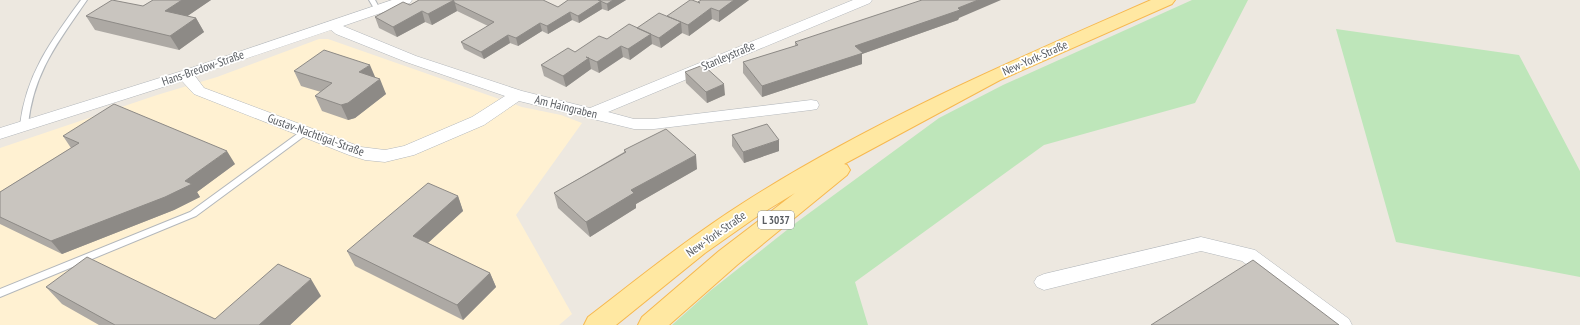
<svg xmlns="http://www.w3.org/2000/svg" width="1580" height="325" viewBox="0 0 1580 325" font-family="'PT Sans Narrow',sans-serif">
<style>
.commercial{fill:#fff1d2}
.green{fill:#bee6ba}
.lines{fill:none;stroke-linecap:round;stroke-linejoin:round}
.service-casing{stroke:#b3b7bb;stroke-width:2}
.minor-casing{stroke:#b3b7bb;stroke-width:1}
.primary-casing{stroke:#f7b84e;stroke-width:2}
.service{fill:#fff;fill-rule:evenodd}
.minor{fill:#fff;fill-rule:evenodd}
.primary{fill:#ffe8a2;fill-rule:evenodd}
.wall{fill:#ada9a4}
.shaded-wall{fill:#8d8a86}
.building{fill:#c9c5bf;stroke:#8d8a86}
.labels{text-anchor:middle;stroke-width:3.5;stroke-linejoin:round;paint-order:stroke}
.shield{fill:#fff;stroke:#8b8e91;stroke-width:1}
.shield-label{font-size:11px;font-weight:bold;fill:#595d62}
.street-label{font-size:12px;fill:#595d62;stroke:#fff}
</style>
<rect width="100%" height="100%" fill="#ede8e0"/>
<path class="commercial" d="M319 39H328L522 107 561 115 582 123 516 215 572 314 559 325H0V148L157 95 217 77Z"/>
<path class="green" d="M1192 0H1248L1195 103 1044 145 855 282 868 325H672L710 291 797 222 939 118 1003 85Z
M1336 29 1519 55 1580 171V277L1396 242Z"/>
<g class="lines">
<g class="service-casing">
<path id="service" d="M81 0H87C58 42 33 73 28 126L24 128H21L20 126C26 74 51 41 81 0Z
M369 0H375L380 9 379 10H375Z
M304 129 307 130 308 132 307 134 196 216 0 297V289L190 212Z"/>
</g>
<g class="minor-casing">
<path id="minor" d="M392 0H412L410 3 343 26 416 56 522 91 590 108 853 0H872L870 3 608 112 634 119H654L811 100 817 101 819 105 817 109 811 110 654 129H634L519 101 484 125 414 155 385 162 365 160 349 155 194 94 182 81 0 139V128L182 71ZM331 30 336 34 406 62 505 96 472 117 404 146 385 150 361 147 204 88 195 76Z
M1201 237 1255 250 1349 319 1352 325H1327L1242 261 1201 251 1044 290 1037 287 1034 282 1037 277 1044 274Z"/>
</g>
<g class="primary-casing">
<path id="primary" d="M1151 0H1175L1172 4 1000 80 844 164 847 165 850 170 847 175 737 265 669 325H638L642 317 719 251 795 193 759 215 705 253 616 325H584L588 317C639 278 688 238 743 203 871 121 1012 61 1151 0Z"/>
</g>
<use href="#service" class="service"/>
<use href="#minor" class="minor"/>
<use href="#primary" class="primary"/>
</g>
<path class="wall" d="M153 0H211L187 16 196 18 204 32 179 50 95 30 86 16 143 6Z
M419 0 558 7 568 0H626L608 11 602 9 579 23 572 20 548 34 542 31 518 46 510 43 484 59 464 49 461 42 488 26 457 11 432 25 425 22 397 37 379 28 375 17 410 5Z
M701 0H749L719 22 712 19 689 36 682 33 661 48 652 44 630 60 623 57 599 73 591 69 566 87 544 76 541 65 667 16 698 2Z
M959 18 958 20 862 54V64L762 97 743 73V62L795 46V42Z
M294 71 375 77 386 94 355 118 348 120 322 111 315 96 321 92 301 86Z
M685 72 725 95 707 103 686 83Z
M732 135 779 140V151L744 163 732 146Z
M63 136 235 164 197 192 200 197 174 210 62 254 0 224V192L71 148Z
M624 150 697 169 636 204V208L590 237 558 208 554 193 624 152Z
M458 196 463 211 428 243 490 273 496 287 463 320 355 266 347 251Z
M46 287 215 319 321 296 290 325H99L62 304Z"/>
<path class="shaded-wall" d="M182 0H211L173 26 165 11Z
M454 0 457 11 432 25 428 14Z
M613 0H626L608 11 607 4Z
M734 0H749L719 22V11Z
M978 0H1001L959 18 958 20 862 54V64L762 97V86L855 46Z
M601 1 602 9 579 23 578 16Z
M711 8 712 19 689 36 688 25Z
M422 11 425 22 397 37 393 27Z
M570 12 572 20 548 34 547 26Z
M196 18 204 32 179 50 170 36Z
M681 22 682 33 661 48 659 38Z
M540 23 542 31 518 46 516 38Z
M651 34 652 44 630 60 628 49Z
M508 35 510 43 484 59 481 52Z
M621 46 623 57 599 73 597 62Z
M589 58 591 69 566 87 563 76Z
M370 65 376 79 359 72Z
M380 79 386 94 355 118 348 120 341 105Z
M724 84 725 95 707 103 706 92Z
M779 140V151L744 163 743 152Z
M227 151 235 164 197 192 200 197 174 210 62 254 51 241 185 181Z
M696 155 697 169 636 204V208L590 237 586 222 631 190Z
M458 196 463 211 419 251 413 236Z
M490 273 496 287 463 320 457 305Z
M311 279 321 296 290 325H259Z"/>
<path class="building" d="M112 0 143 6 153 0H182L165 11 196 18 170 36 86 16Z
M419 0H454L428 14 422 11 393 27 375 17 403 2 410 5Z
M453 0H543L558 7 568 0H598L601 1 578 16 570 12 547 26 540 23 516 38 508 35 481 52 461 42 494 22 455 3Z
M598 0H613L607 4Z
M690 0H692L700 3 698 2 701 0H734L719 11 711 8 688 25 667 16Z
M922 0H978L958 8 960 10 855 46 863 53 762 86 743 62 798 45 795 42Z
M659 13 681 22 659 38 637 28Z
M629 24 651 34 628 49 621 46 597 62 586 57 589 58 563 76 541 65 568 48 575 52 599 36 607 39Z
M324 50 370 65 359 72 380 79 348 103 341 105 315 96 332 83 294 71Z
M703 65 724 84 706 92 685 72Z
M114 104 227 151 185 181 192 184 165 197 51 241 0 217V192L79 143 63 136Z
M767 124 779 140 743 152 732 135Z
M666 129 696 155 631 190 634 193 586 222 554 193 626 152 624 150Z
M428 183 458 196 413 236 490 273 457 305 347 251Z
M87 257 215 319 278 264 311 279 259 325H115L46 287Z
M1253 260 1339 325H1151Z"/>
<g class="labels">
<rect class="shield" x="758" y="211" width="36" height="18" rx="3"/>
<g class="shield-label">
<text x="776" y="224">L 3037</text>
</g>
<g class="street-label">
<text transform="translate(728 56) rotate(-23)" y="4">Stanleystraße</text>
<text transform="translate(1035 58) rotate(-24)" y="4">New-York-Straße</text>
<text transform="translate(203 68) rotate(-19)" y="4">Hans-Bredow-Straße</text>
<text transform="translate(566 107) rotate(14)" y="4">Am Haingraben</text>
<text transform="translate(316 135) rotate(20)" y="4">Gustav-Nachtigal-Straße</text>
<text transform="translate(716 234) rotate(-35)" y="4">New-York-Straße</text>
</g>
</g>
</svg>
